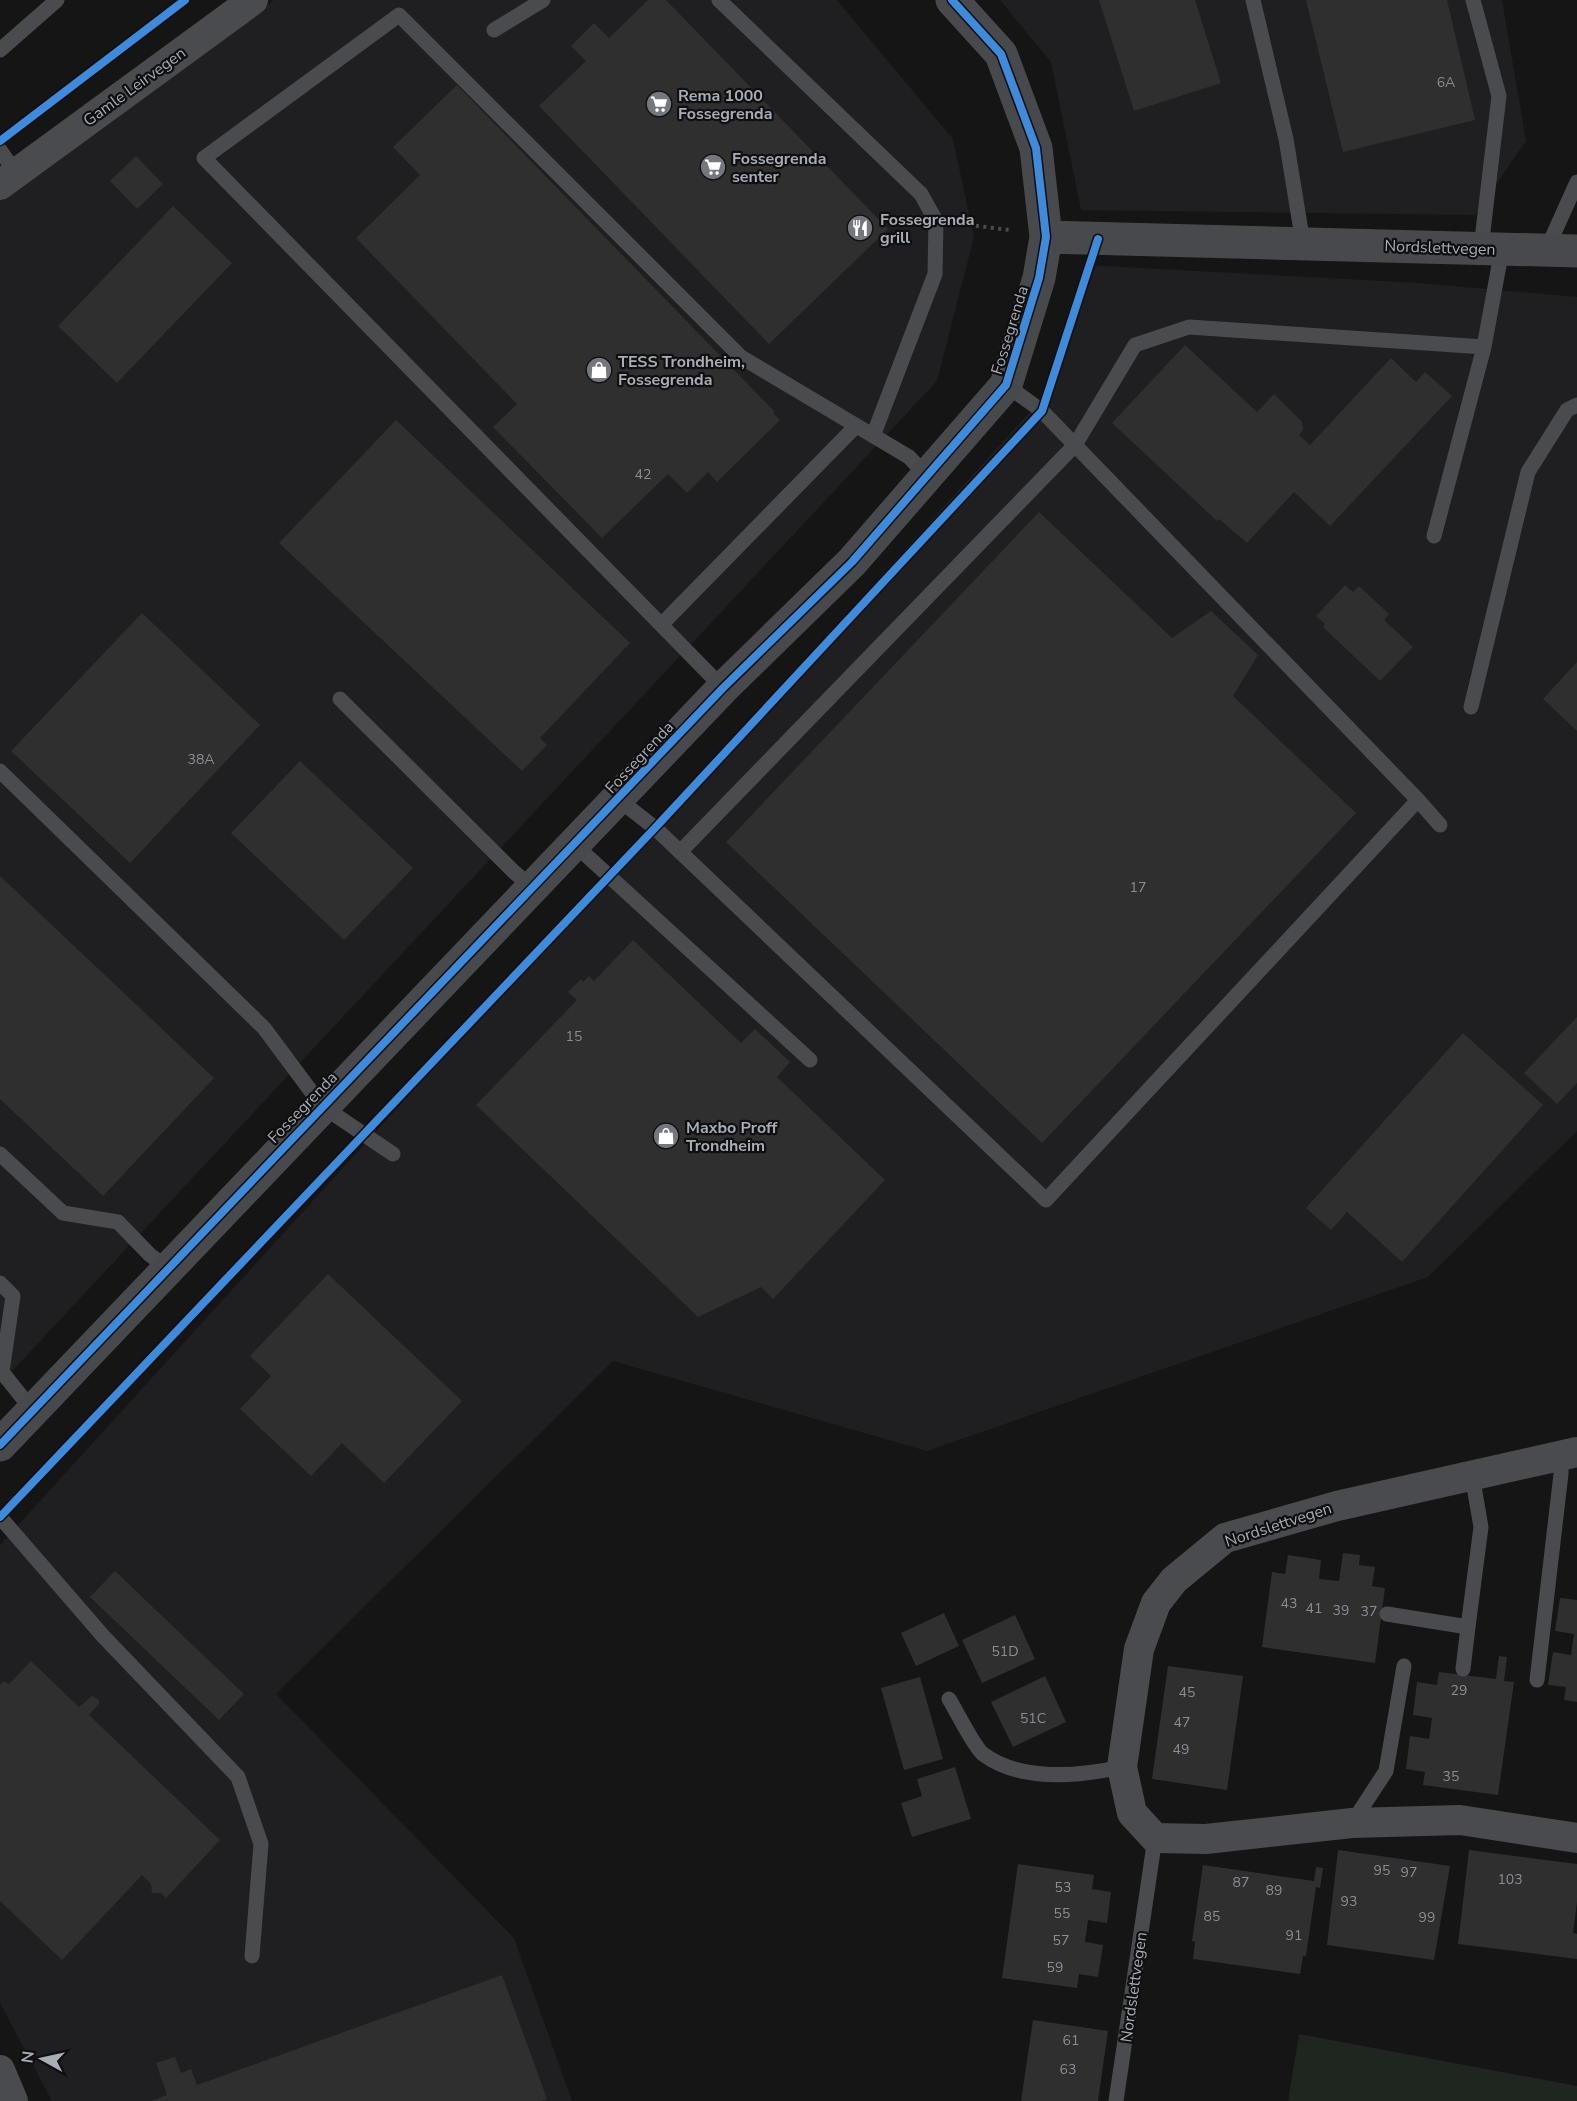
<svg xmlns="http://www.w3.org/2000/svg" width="1577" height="2101" viewBox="0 0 1577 2101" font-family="'Nunito Sans',sans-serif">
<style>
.built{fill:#1f1f21}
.green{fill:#1f251f}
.building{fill:#2f2f30}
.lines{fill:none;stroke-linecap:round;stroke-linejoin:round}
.path{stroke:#4b4c4f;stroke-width:4;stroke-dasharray:3 4.5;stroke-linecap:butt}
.lane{stroke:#494b4e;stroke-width:15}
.street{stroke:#494b4e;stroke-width:30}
.secondary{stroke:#48494c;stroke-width:33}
.cycleway-casing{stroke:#0f0f11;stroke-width:11}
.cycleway{stroke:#408adc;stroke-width:8}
.labels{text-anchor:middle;stroke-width:4.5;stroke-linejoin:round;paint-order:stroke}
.number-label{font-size:14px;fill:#898d94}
.street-label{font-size:16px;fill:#a7acb5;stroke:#0f0f11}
.poi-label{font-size:16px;font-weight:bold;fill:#a7acb5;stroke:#0f0f11;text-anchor:start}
</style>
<rect width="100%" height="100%" fill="#151515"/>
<path class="built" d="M274 0H837L953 139 974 237 937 381 0 1384V198Z
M1000 0H1502L1526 141 1475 215 1081 210 1051 62Z
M1086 265 1420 283 1577 297V1131L1428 1277 927 1451 613 1361 276 1694 514 1938 572 2101H52L0 2003V1545L1039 402Z"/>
<path class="green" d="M1299 2034 1577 2086V2101H1288Z"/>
<path class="building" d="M648 0H666L888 229 769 344 539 106 586 61 571 46 594 23 609 38Z
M1099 0H1195L1221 83 1134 111Z
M1306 0H1447L1475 120 1343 152Z
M457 85 775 412 773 413 780 420 717 482 708 472 687 493 668 474 602 538 493 427 517 404 356 238 420 175 393 147Z
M136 156 163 184 137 209 110 181Z
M173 206 232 263 117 383 58 326Z
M1185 345 1257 412 1274 394 1302 422 1303 430 1299 435 1310 445 1391 358 1416 382 1425 372 1452 396 1330 526 1294 492 1247 543 1219 519 1217 521 1112 423Z
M396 420 630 643 540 738 547 745 522 771 279 543Z
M1039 512 1172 638 1211 611 1258 655 1233 696 1356 813 1042 1143 726 842Z
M1345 585 1353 592 1359 586 1389 614 1384 620 1413 647 1380 681 1323 627 1325 624 1316 616Z
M142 613 260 725 130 863 11 751Z
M1577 662V731L1543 699Z
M300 761 413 868 344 940 231 833Z
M0 876 214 1078 103 1196 0 1099Z
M633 940 741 1043 755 1029 790 1062 777 1077 885 1180 773 1299 761 1287 698 1317 476 1105 577 1000 568 992 581 979 583 982 589 976 594 981Z
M1577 1017V1083L1557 1104 1524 1073Z
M1463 1033 1543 1105 1402 1262 1347 1212 1331 1230 1306 1208Z
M328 1274 462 1401 384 1483 342 1443 311 1476 240 1409 271 1376 250 1356Z
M1343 1553 1360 1555 1359 1565 1375 1567 1372 1586 1385 1588 1375 1663 1262 1647 1272 1572 1285 1574 1288 1555 1321 1560 1319 1579 1339 1581Z
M115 1571 244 1694 219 1720 90 1597Z
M1560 1598 1577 1600V1702L1564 1700 1566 1687 1548 1685 1553 1652 1571 1655 1574 1634 1555 1631Z
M944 1613 959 1646 916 1666 901 1633Z
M1015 1615 1035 1659 982 1683 962 1640Z
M1499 1656 1507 1657 1504 1681 1514 1682 1498 1795 1423 1785 1425 1772 1406 1769 1410 1736 1429 1739 1432 1718 1413 1715 1417 1682 1437 1685 1439 1672 1496 1679Z
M31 1661 79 1707 92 1696 99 1700V1704L89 1715 220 1840 166 1898 161 1893H152L151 1884 142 1875 62 1960 0 1901V1685L4 1681 9 1684Z
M1168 1666 1243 1676 1227 1790 1152 1779Z
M1045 1676 1066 1722 1013 1747 991 1702Z
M920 1677 943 1759 904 1770 881 1688Z
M955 1767 971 1819 912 1837 901 1803 922 1796 917 1779Z
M1338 1850 1450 1866 1434 1960 1327 1945Z
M1469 1850 1577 1864V1902L1573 1933 1577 1934V1959L1458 1944Z
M1018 1864 1094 1875 1092 1889 1111 1892 1107 1923 1088 1920 1085 1942 1103 1945 1098 1977 1079 1974 1077 1988 1002 1978Z
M1203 1865 1314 1881 1316 1867 1323 1868 1320 1888 1316 1887 1306 1956H1303L1300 1974 1193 1959 1195 1942 1192 1941Z
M502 1975 547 2099 541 2101H151L167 2095 156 2063 175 2057 181 2073 191 2069 197 2085Z
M1033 2020 1108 2031 1098 2101H1021Z"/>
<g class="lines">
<path class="path" d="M961 224 1010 230"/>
<path class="lane" d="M719 0 921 194 936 221 935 274 873 436
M1253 0 1286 139 1303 243
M1473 0 1499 96 1481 248
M494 30 543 0
M0 50 57 0
M0 150 15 172
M1546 251 1577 182
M1434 536 1484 347 1502 249
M662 624 856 426
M723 688 204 158 399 15 741 357 909 457 928 477
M340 699 514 872 533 888
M1471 707 1528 472 1567 410 1577 405
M0 771 264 1028 322 1106 393 1154
M618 799 655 828 1046 1200 1418 800 1042 411 1006 385
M1418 800 1440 825
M574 844 810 1060
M680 852 1075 445 1135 345 1189 327 1484 347
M0 1154 63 1213 118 1222 150 1255 168 1268
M0 1283 13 1296 2 1372 33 1411
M0 1517 103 1636 238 1777 261 1844 252 1956
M1387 1614 1468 1627 1481 1527 1472 1475
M1463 1669 1468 1627
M1537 1680 1561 1474V1456
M949 1699C956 1710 974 1747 983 1754 1020 1782 1080 1776 1122 1767
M1352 1823 1386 1771 1404 1666
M1116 2101 1155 1838"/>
<path class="street" d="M0 185 253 0
M1577 1452 1337 1506 1225 1538 1174 1580 1156 1603 1139 1649 1122 1767 1132 1813 1155 1838 1206 1839 1352 1823 1460 1820 1577 1838
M0 2070 13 2101"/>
<path class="secondary" d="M1046 237 1577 251
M0 1445 723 688 852 562 1006 385 1039 278 1046 237 1036 148 1001 54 952 0"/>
<g class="cycleway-casing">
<path id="cycleway" d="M0 141 185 0
M0 1445 723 688 852 562 1006 385 1039 278 1046 237 1036 148 1001 54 952 0
M0 1517 655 828 1042 411 1098 239"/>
</g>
<use href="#cycleway" class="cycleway"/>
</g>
<defs>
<g id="supermarket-disc" transform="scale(1.35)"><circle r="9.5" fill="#74777d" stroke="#0f0f11"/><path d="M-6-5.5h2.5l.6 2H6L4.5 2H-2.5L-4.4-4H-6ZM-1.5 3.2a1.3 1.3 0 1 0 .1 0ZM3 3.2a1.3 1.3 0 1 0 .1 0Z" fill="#fff"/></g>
<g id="restaurant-disc" transform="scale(1.35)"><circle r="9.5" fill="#74777d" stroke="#0f0f11"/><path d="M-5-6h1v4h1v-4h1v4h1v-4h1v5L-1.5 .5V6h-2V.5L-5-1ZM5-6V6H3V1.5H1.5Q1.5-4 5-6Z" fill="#fff"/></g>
<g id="shop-disc" transform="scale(1.35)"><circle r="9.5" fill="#74777d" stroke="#0f0f11"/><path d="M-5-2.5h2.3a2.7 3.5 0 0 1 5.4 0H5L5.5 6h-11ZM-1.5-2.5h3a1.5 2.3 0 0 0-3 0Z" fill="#fff"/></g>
</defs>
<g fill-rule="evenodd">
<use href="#supermarket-disc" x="659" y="104"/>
<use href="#supermarket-disc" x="713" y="167"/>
<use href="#restaurant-disc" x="860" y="228"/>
<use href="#shop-disc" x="599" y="370"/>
<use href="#shop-disc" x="666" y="1136"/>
</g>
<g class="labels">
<g class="number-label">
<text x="1446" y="87">6A</text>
<text x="643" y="479">42</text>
<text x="201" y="764">38A</text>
<text x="1138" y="892">17</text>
<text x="574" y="1041">15</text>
<text x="1289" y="1608">43</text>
<text x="1314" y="1613">41</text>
<text x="1341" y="1615">39</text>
<text x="1369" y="1616">37</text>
<text x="1005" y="1656">51D</text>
<text x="1459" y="1695">29</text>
<text x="1187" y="1697">45</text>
<text x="1033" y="1723">51C</text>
<text x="1182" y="1727">47</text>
<text x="1181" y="1754">49</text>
<text x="1451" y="1781">35</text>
<text x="1382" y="1875">95</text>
<text x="1409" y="1877">97</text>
<text x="1510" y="1884">103</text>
<text x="1241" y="1887">87</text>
<text x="1063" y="1892">53</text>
<text x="1274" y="1895">89</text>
<text x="1349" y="1906">93</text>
<text x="1062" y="1918">55</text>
<text x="1212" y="1921">85</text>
<text x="1427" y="1922">99</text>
<text x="1294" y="1940">91</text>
<text x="1061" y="1945">57</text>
<text x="1055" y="1972">59</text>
<text x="1071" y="2045">61</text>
<text x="1068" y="2074">63</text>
</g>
<g class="street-label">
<text transform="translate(134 86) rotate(-36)" y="6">Gamle Leirvegen</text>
<text transform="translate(1440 247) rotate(2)" y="6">Nordslettvegen</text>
<text transform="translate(1009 330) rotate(-73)" y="6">Fossegrenda</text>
<text transform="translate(639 757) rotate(-47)" y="6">Fossegrenda</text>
<text transform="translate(302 1107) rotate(-46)" y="6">Fossegrenda</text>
<text transform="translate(1278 1524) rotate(-18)" y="6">Nordslettvegen</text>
<text transform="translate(1133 1987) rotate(-82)" y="6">Nordslettvegen</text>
</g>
<g class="poi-label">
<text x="678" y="101">Rema 1000<tspan x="678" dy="18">Fossegrenda</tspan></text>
<text x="732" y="164">Fossegrenda<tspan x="732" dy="18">senter</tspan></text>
<text x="880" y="225">Fossegrenda<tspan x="880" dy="18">grill</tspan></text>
<text x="618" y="367">TESS Trondheim,<tspan x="618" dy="18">Fossegrenda</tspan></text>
<text x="686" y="1133">Maxbo Proff<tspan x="686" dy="18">Trondheim</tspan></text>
</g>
</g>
<g transform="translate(42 2059) rotate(278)" stroke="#0f0f11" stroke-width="4.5" paint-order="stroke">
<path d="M0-4.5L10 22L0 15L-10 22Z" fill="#a7acb5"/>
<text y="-9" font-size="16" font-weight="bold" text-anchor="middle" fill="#a7acb5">N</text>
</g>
</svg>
